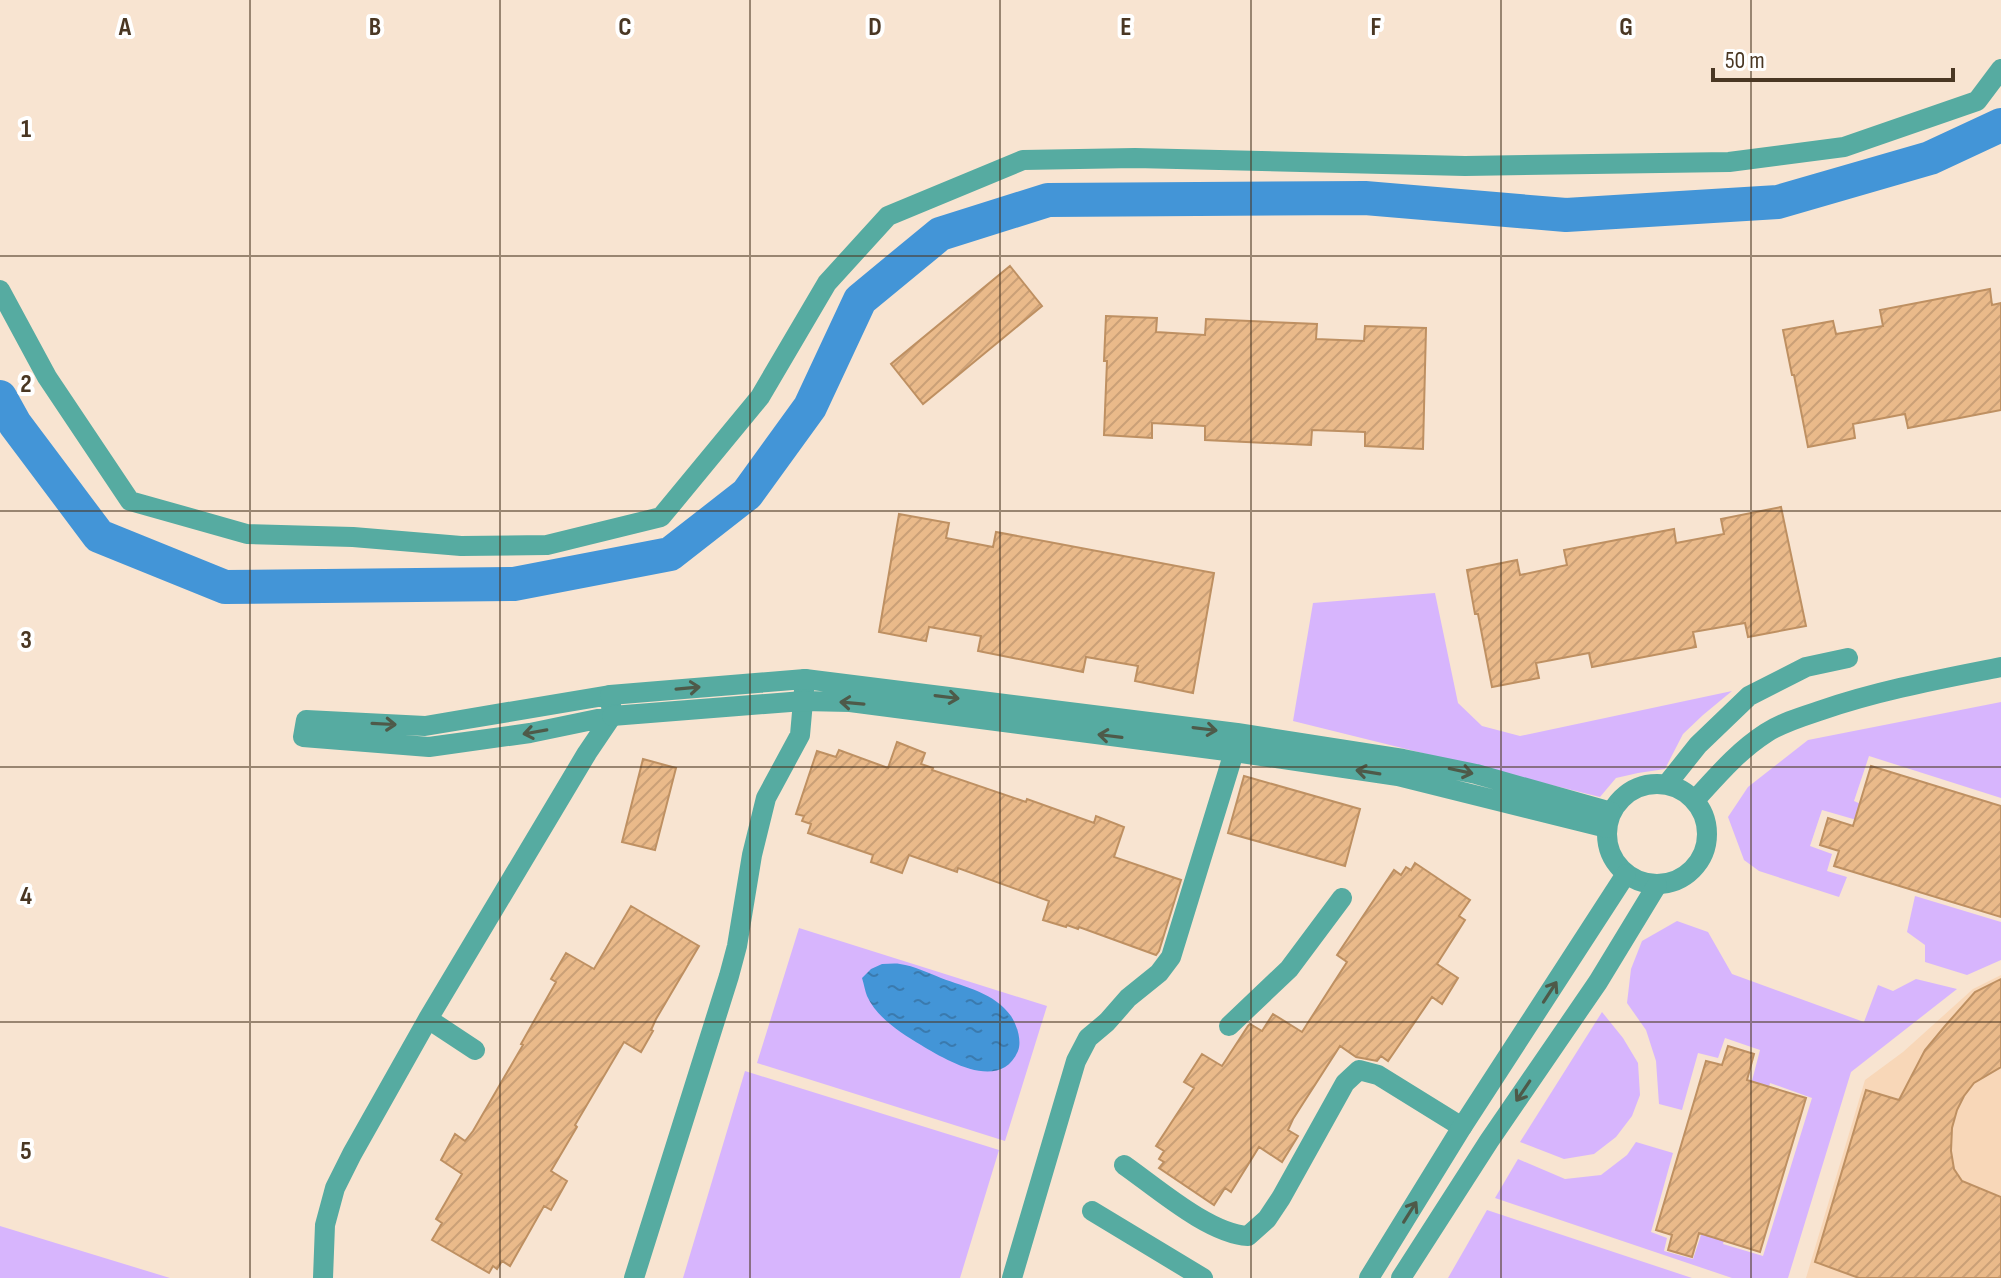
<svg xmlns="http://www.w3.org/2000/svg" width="2001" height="1278" viewBox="0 0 2001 1278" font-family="'Sofia Sans Condensed',sans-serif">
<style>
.built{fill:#f8d7b8}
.garden{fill:#d7b5fd}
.water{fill:url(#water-ripples)}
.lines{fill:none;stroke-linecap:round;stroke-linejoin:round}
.canal{stroke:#4395d7;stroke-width:34}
.building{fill:url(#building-hatch);stroke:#be9062;stroke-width:2}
.lane{stroke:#56aba1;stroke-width:20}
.street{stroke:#56aba1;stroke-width:20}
.oneway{stroke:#4e5a49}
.grid{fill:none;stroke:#4a3723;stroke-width:2;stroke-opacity:0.55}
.grid-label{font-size:26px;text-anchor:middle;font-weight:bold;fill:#4a3723;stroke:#fff;stroke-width:8;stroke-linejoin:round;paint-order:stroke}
</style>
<defs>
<pattern id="water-ripples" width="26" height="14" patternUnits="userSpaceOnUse" patternTransform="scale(2)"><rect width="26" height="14" fill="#4395d7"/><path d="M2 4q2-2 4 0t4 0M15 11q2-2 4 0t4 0" fill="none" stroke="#3a7aae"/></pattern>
<pattern id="building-hatch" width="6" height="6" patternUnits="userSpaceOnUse" patternTransform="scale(2)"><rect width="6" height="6" fill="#eaba8a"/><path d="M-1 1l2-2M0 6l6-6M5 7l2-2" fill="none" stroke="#caa077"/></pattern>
</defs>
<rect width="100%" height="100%" fill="#f8e4d1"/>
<path class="built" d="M2001 975V1278H1806L1865 1080 1903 1052 1973 989Z"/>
<path class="garden" d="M1435 593 1458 703 1482 726 1520 736 1732 691 1703 715 1683 734 1665 769 1638 773 1616 778 1600 797 1293 721 1313 603Z
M2001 702V798L1869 756 1854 801 1879 812 1874 825 1822 810 1810 846 1832 854 1827 871 1847 877 1839 897 1759 871 1744 860 1728 817 1748 787 1808 740Z
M1915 896 2001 922V960L1967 975 1925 962V945L1907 932Z
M1677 921 1708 932 1732 974 1864 1022 1878 985 1893 991 1916 979 1957 989 1851 1072 1788 1278H1732L1495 1198 1518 1159 1565 1179 1601 1175 1627 1155 1636 1142 1673 1153 1651 1232 1667 1238 1664 1251 1693 1259 1710 1208 1731 1214 1723 1244 1763 1256 1812 1098 1770 1083 1764 1106 1747 1100 1760 1050 1725 1038 1718 1058 1698 1053 1682 1110 1659 1104 1656 1061 1646 1030 1627 1003 1631 969 1642 941Z
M799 928 1047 1006 1005 1141 757 1063Z
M1602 1012 1623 1038 1638 1063 1640 1095 1632 1116 1616 1137 1594 1154 1564 1159 1520 1142Z
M745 1071 999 1150 960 1278H683Z
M1487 1210 1692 1278H1448Z
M0 1226 170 1278H0Z"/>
<path class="water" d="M882 964C888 964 895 963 900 964 914 966 929 973 941 978 965 987 995 993 1011 1016 1017 1025 1022 1041 1018 1051 1000 1093 946 1060 921 1045 901 1033 877 1018 867 996 865 991 864 984 862 978L871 969Z"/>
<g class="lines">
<path class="canal" d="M0 397 15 424 99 536 225 587 514 584 670 554 747 494 810 407 860 300 940 234 1048 200 1365 198 1566 215 1778 202 1930 158 2001 125"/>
</g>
<path class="building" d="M1010 266 1042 306 923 404 891 364Z
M1990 289 1992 305 2001 303V410L1908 428 1905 414 1853 424 1855 438 1808 447 1794 375H1792L1783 330 1833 321 1836 334 1883 326 1880 310Z
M1106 316 1157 318 1156 332 1205 335 1206 319 1317 324 1316 339 1364 341 1365 326 1426 328 1423 449 1365 446V432L1312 430 1311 445 1205 440V426L1152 423V438L1104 435 1107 361H1104Z
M1781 507 1806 626 1748 637 1745 623 1693 632 1696 647 1592 667 1589 653 1536 663 1539 678 1492 687 1478 614H1475L1467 570 1517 560 1520 575 1567 565 1564 550 1674 529 1676 543 1724 534 1721 519Z
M899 514 949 523 946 538 993 547 996 532 1214 573 1193 693 1135 681 1138 666 1086 657 1083 672 978 651 981 636 929 627 926 641 879 632Z
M897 742 925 753 921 764 933 768 932 770 1026 802 1027 799 1094 823 1096 816 1124 827 1114 857 1181 880 1159 951 1156 955 1079 927 1078 929 1067 925 1066 927 1043 920 1049 901 958 868 957 872 909 855 902 873 871 862 873 855 808 833 811 824 802 821 804 816 796 814 817 751 836 757 839 750 888 768Z
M643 759 676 768 655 850 622 842Z
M1871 766 2001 806V917L1834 866 1839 851 1820 845 1828 818 1853 826Z
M1244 776 1360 809 1345 866 1228 833Z
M1415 863 1470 900 1459 916 1465 920 1437 964 1458 978 1442 1004 1432 997 1388 1061 1381 1056 1377 1061 1356 1057 1340 1046 1293 1119 1288 1130 1298 1136 1282 1162 1259 1147 1231 1192 1225 1188 1214 1205 1159 1168 1164 1162 1159 1159 1164 1151 1156 1146 1194 1088 1184 1082 1202 1054 1222 1066 1248 1026 1250 1024 1262 1031 1273 1014 1302 1032 1347 962 1337 955 1394 870 1401 875 1406 867 1411 870Z
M631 906 699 946 656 1019 651 1030 653 1031 641 1052 624 1042 575 1125 577 1127 551 1171 567 1181 551 1210 544 1206 510 1266 502 1261 497 1269 493 1266 489 1273 432 1240 442 1223 436 1219 462 1174 441 1160 455 1134 465 1141 473 1131 523 1045 521 1044 556 982 551 979 566 953 594 969Z
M2001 979V1067L1974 1083 1964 1096 1957 1110 1952 1128 1951 1151 1954 1169 1962 1181 2001 1197V1278H1859L1815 1262 1866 1090 1899 1100 1925 1050 1945 1026 1975 992Z
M1728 1046 1754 1054 1747 1080 1806 1098 1760 1252 1699 1233 1692 1257 1668 1250 1672 1235 1656 1230 1706 1061 1722 1065Z"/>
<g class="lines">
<path class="lane" d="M1607 834a50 50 0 1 1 100 0a50 50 0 1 1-100 0Z
M1667 784 1698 745 1749 696 1806 667 1848 658
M1695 800C1717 776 1738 751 1766 733 1783 722 1804 716 1822 710 1880 690 1941 679 2001 667
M428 1019 475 1050
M1229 1026 1289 969 1342 898
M1124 1165C1157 1188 1209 1234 1248 1236L1267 1219 1281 1198 1345 1083 1359 1070 1378 1075 1462 1127
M1092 1211 1203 1278
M323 1278 325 1225 335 1188 352 1154 428 1019 587 753 612 716 610 695 425 726 306 720 303 737 429 747 530 733 612 716
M634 1278 729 976 737 946 752 855 766 798 800 735 805 679
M1012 1278 1076 1061 1088 1038 1107 1022 1128 998 1159 973 1171 957 1234 752 1236 736"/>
<path class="street" d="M0 290 47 377 130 501 247 534 353 537 461 546 547 545 661 517 760 397 827 283 888 216 1023 160 1135 158 1465 166 1729 162 1844 147 1977 101 2001 69
M610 695 805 679 1237 733 1403 759 1476 774 1611 812
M612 716 803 701 850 702 1234 752 1398 776 1607 828
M1369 1278 1462 1127 1626 874
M1401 1278 1489 1141 1598 982 1657 885"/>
</g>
<defs><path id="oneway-shaft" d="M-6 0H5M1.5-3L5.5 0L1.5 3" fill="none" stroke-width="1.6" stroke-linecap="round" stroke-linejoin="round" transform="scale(2)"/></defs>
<g class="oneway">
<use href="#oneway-shaft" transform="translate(688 688) rotate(-5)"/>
<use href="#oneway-shaft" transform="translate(947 697) rotate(7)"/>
<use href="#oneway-shaft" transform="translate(852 703) rotate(-175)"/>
<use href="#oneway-shaft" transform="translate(384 724) rotate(3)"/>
<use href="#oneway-shaft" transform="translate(1205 729) rotate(7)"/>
<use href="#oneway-shaft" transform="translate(535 732) rotate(170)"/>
<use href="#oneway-shaft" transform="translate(1110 736) rotate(-173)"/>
<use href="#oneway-shaft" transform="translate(1461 771) rotate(12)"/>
<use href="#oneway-shaft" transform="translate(1368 772) rotate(-171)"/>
<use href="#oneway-shaft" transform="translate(1550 992) rotate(-57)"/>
<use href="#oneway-shaft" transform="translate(1523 1091) rotate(124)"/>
<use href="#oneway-shaft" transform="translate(1410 1212) rotate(-58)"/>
</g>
<path class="grid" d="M250 0V1278M500 0V1278M750 0V1278M1000 0V1278M1251 0V1278M1501 0V1278M1751 0V1278M0 256H2001M0 511H2001M0 767H2001M0 1022H2001"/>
<g class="grid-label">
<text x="125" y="35">A</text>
<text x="375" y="35">B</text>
<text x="625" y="35">C</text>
<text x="875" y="35">D</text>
<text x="1126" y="35">E</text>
<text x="1376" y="35">F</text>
<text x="1626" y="35">G</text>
<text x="26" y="137">1</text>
<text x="26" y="392">2</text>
<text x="26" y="648">3</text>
<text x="26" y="904">4</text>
<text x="26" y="1159">5</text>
</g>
<path d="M1713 68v12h240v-12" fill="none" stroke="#4a3723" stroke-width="4"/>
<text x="1725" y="68" font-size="24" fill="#4a3723" stroke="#ffffff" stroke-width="6" paint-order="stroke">50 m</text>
</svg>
